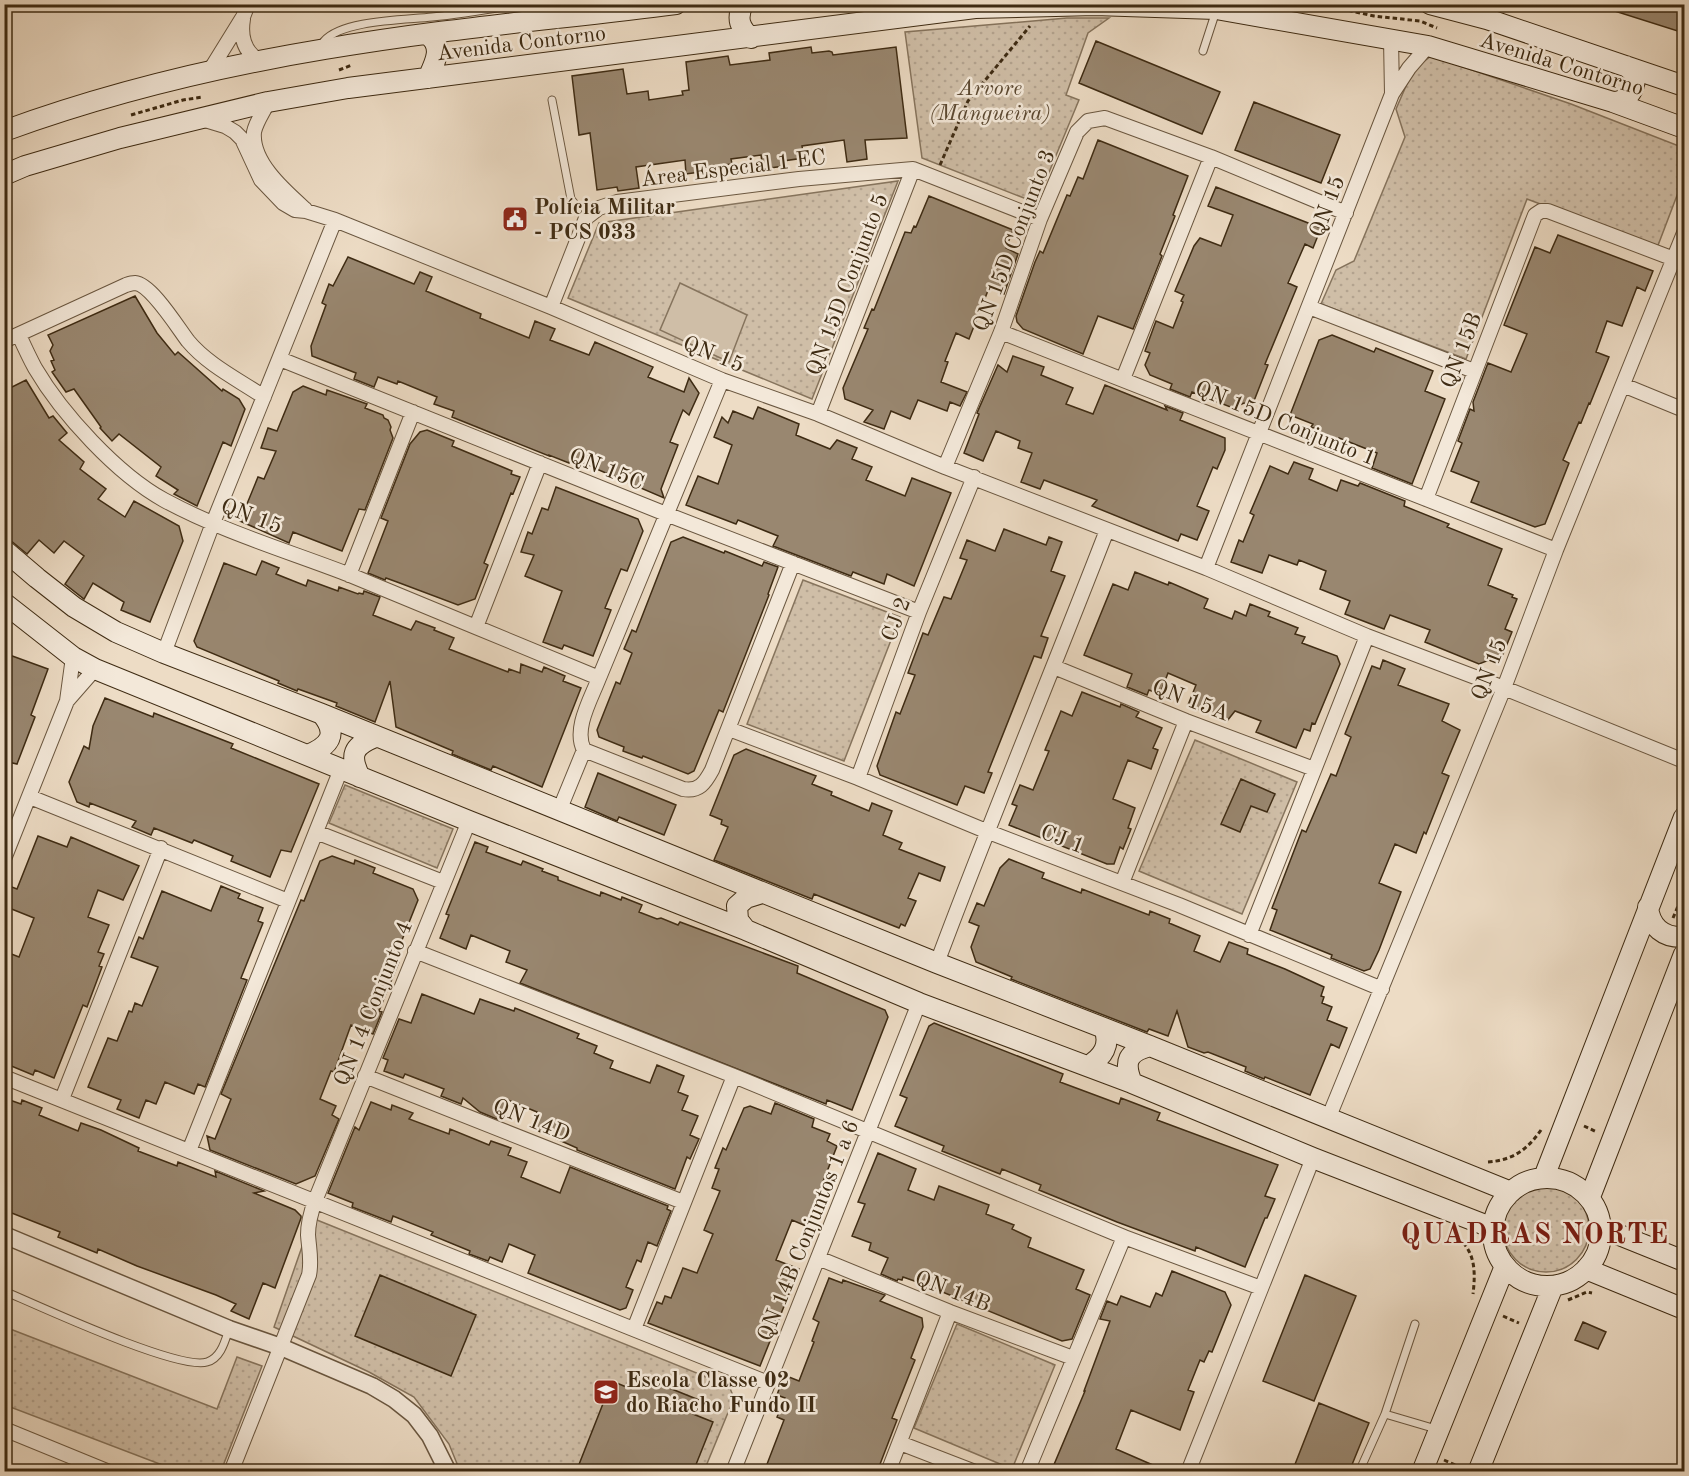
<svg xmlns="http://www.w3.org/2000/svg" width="1689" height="1476" viewBox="0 0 1689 1476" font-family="'Old Standard TT',serif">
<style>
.park{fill:url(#park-dots);stroke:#86745d;stroke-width:1.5}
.garden{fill:#cfbea7;stroke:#86745d;stroke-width:1.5}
.building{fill:#998770;stroke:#3e2b13;stroke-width:1.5}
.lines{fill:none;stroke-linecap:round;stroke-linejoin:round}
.service-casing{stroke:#6a5740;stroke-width:9}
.minor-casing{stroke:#6a5740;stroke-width:16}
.tertiary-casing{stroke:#6a5740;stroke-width:19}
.secondary-casing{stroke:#3e2b13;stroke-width:22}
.path{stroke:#3e2b13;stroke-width:3;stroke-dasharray:4.5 3;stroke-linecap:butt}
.service{stroke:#f3e8d9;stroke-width:7}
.minor{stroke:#f3e8d9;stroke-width:14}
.tertiary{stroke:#f3e8d9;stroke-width:16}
.secondary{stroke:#f3e8d9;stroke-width:20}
.labels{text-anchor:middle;stroke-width:5;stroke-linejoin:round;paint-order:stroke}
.street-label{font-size:22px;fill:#3e2b13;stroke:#f3e8d9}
.park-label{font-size:22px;font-style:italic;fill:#5b4831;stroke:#f3e8d9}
.poi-label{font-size:22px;font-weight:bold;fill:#3e2b13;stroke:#f3e8d9;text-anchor:start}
.district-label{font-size:28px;font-weight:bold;letter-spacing:1.5px;fill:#7a1f14;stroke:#f3e8d9}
</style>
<defs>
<pattern id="park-dots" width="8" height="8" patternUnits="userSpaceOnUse" patternTransform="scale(1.5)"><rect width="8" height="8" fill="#cfbea7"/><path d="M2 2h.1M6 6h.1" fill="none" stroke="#b3a38f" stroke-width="1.8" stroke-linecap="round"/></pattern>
</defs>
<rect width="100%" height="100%" fill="#eddcc5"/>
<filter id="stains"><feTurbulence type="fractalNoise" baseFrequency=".00333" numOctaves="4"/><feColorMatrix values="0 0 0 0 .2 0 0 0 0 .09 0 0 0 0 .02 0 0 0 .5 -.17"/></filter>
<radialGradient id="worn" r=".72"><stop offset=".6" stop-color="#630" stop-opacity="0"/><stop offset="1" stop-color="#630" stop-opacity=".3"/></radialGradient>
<path class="park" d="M1067 18H1109L1088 33 1066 95 1079 100 1040 194 1029 200 922 158 905 32Z
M1431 56 1571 104 1684 148V177L1657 248 1527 199 1466 359 1321 304 1336 270 1354 261 1405 137 1396 109 1413 70Z
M898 181 812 399 568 298 599 223Z
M803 580 900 617 844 761 747 724Z
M1195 740 1297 782 1242 914 1139 871Z
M345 785 453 829 437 868 329 823Z
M1503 1229a43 43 0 1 1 86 0a43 43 0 1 1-86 0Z
M312 1218 729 1386 734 1398 704 1471H460L449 1444 414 1397 369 1372 274 1327Z
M957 1324 1055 1365 1012 1469 914 1428Z
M5 1327 217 1409 237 1357 262 1366 221 1471H178L5 1405Z"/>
<path class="garden" d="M680 283 747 315 729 362 660 330Z"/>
<path class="building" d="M1605 4H1684V33L1605 8Z
M1096 41 1220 92 1202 134 1079 83Z
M811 47 812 53 829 51 832 52 833 55 896 47 907 138 865 140 867 159 847 162 844 140 802 146 804 158 783 161 784 166 763 169 761 155 731 159 732 164 700 168V172L686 174 685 160 636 167 639 188 618 191 617 187 597 190 590 133 579 135 572 76 623 69 627 94 648 91 649 100 683 95 682 91 689 90 686 62 728 56 730 65 770 60 769 53Z
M1254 102 1340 135 1321 183 1235 150Z
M1098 140 1188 176 1173 215 1175 216 1160 254 1162 256 1133 329 1098 316 1083 354 1023 329 1017 322 1016 316 1035 262 1040 251 1043 253 1067 195 1070 196 1078 177 1083 179Z
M1216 187 1321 228 1313 248 1305 244 1288 283 1297 287 1265 364 1268 365 1252 406 1244 403 1233 408 1192 392 1190 397 1170 389 1172 384 1150 375 1145 365 1150 353 1145 351 1156 321 1173 328 1183 302 1181 301 1184 295 1175 291 1194 246 1200 238 1221 246 1233 215 1208 206Z
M929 196 1013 230 1006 248 1018 254 1004 294 989 288 969 339 956 333 945 361 948 362 941 382 967 392 960 406 950 402 947 411 918 400 910 419 891 411 884 429 864 422 873 410 845 399 843 388 868 329 864 328 872 309 874 310 905 232 911 233 914 226 916 227Z
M1558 235 1653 271 1645 291 1637 287 1622 326 1607 321 1596 352 1609 357 1590 404 1589 403 1581 423 1579 422 1563 460 1569 463 1545 524 1535 527 1471 502 1479 482 1451 471 1462 443 1458 441 1470 409 1474 411 1473 402 1488 363 1511 372 1527 334 1504 325 1535 247 1550 253Z
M348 257 414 284 420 272 432 277 426 291 481 314 480 318 529 338 535 321 555 329 550 340 589 355 595 342 653 367 648 377 684 392 689 378 699 393 689 415 683 410 670 442 678 445 661 489 664 498 571 458 569 463 549 455V456L452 417 454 411 434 404 437 397 398 381 397 384 378 377 374 387 354 379 356 373 312 356 311 346 326 305 322 303 329 284 333 286Z
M135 296 157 333 175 355 178 352 222 391 223 389 239 399 245 409 231 446 223 442 197 506 174 494 178 490 156 476 161 467 119 434 112 441 100 428 101 427 74 389 66 392 52 372 55 370 51 361 54 360 50 351 53 345 48 335Z
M1332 335 1374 352 1376 348 1433 371 1425 391 1445 399 1412 484 1372 468 1377 453 1339 438 1334 452 1319 446 1320 443 1310 439 1314 428 1311 427 1313 424 1290 415 1319 340Z
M1013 356 1044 367 1041 375 1073 388 1066 404 1093 414 1105 385 1167 410 1165 406 1183 413 1180 420 1225 438V450L1217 469 1213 467 1197 506 1209 511 1197 540 1181 534 1178 541 1092 506 1097 500 1044 480 1040 489 1021 482 1032 453 1018 448 1020 441 996 431 983 461 964 453 979 414 977 413 998 365 1007 372Z
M26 380 49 418 53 416 67 433 59 440 84 462 80 469 106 489 98 499 125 517 134 501 179 526 183 541 150 622 121 610 124 602 93 583 84 599 65 584 84 556 64 541 54 553 39 540 27 554 4 535V391Z
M303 386 326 395 327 390 367 404 365 408 383 415 384 418 388 420 391 427 390 430 393 438 365 510 359 509 342 551 293 532 289 543 240 521 258 477 264 479 276 451 261 448 268 428 277 431 293 392Z
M758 407 799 424 796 435 830 449 837 440 857 448 852 459 872 467 866 480 905 496 912 478 951 493 914 586 887 574 884 584 853 572 851 576 773 546 778 536 738 520 736 524 686 505 698 476 718 484 732 445 714 437 722 417 728 423 733 411 753 419Z
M427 430 454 441 452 446 512 471 511 474 520 477 513 494 511 493 484 563 488 565 475 599 458 605 397 582 386 578 385 580 368 573 388 521 381 518 410 444 420 432Z
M1294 462 1313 469 1309 479 1337 491 1341 480 1358 486 1360 483 1405 501 1404 506 1449 524 1447 527 1502 549 1488 585 1513 595 1512 597 1517 599 1505 629 1512 632 1499 664 1489 660 1479 664 1425 642 1430 630 1390 615 1384 629 1345 614 1350 601 1320 589 1326 571 1299 560 1297 565 1269 555 1262 573 1231 562 1239 540 1243 542 1254 515 1250 513 1270 466 1288 474Z
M556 487 638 519 643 531 627 571 621 569 605 608 611 610 593 656 564 645 562 649 543 642 562 591 525 576 534 555 521 552 528 532 532 534 542 508 548 510Z
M1004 529 1046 545 1049 537 1062 542 1051 571 1065 576 1041 636 1048 638 1041 658 1034 656 988 772 992 773 984 793 965 786 957 805 880 775 877 766 896 712 900 714 915 675 908 673 923 633 928 635 944 597 951 599 967 560 960 558 967 540 995 551Z
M683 537 724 553 725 551 762 566 764 562 778 567 768 594 769 595 723 712 719 710 694 771 688 774 643 756 642 758 623 751 624 747 599 737 597 730 616 682 620 684 632 653 624 649 632 630 636 632 671 542Z
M262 561 279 568 276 574 306 586 308 580 338 591 339 587 358 594 359 593 363 594 364 591 380 597 373 615 411 630 416 621 435 628 434 630 454 638 449 649 508 672 509 669 520 673 521 664 542 672 544 667 565 676 563 681 581 688 542 787 493 766 491 770 452 754 453 751 396 727 390 681 375 722 336 706 337 703 298 689 297 691 278 683 279 681 197 647 194 641 224 563 256 575Z
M1135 572 1168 585 1169 582 1208 599 1204 608 1232 619 1235 611 1246 616 1250 604 1270 612 1268 616 1298 628 1295 634 1305 637 1302 643 1337 656 1340 664 1315 724 1312 723 1310 731 1304 729 1296 748 1256 732 1261 721 1235 711 1227 721 1188 705 1196 685 1168 673 1160 694 1149 690 1147 695 1127 687 1132 674 1084 655 1113 584 1128 590Z
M4 653 48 669 31 715 35 717 17 764 4 761Z
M1383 660 1405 669 1398 685 1449 704 1442 721 1460 730 1442 773 1449 776 1426 834 1424 832 1416 853 1395 844 1379 883 1401 892 1379 950 1370 969 1364 971 1331 958 1332 955 1270 930 1277 910 1272 908 1302 830 1306 832 1331 774 1336 776 1351 737 1345 734 1372 666 1380 669Z
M1082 692 1120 707 1121 704 1139 712 1136 717 1162 728 1153 748 1158 750 1151 769 1128 760 1113 799 1135 808 1128 828 1131 829 1123 849 1120 847 1114 864H1107L1009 825 1017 806 1012 804 1020 785 1033 790 1049 751 1045 750 1061 711 1072 716Z
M105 698 153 717 154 713 233 744 231 748 319 784 291 852 281 850 270 877 231 861 233 856 194 840 192 843 154 828 151 835 132 827 136 821 90 803 89 807 77 802 69 782 84 746 89 749 93 726Z
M746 749 816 776 812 784 832 792 831 795 869 811 872 803 892 811 883 835 902 843 899 849 945 867 940 881 919 873 908 898 916 901 905 926 901 924 899 928 814 894 812 899 714 860 728 827 721 824 722 820 710 815 734 755Z
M598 773 676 805 664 835 619 817 617 821 585 807Z
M1241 779 1275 794 1267 812 1251 806 1240 832 1221 824Z
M38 836 67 847 71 837 139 866 123 900 98 890 88 917 109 925 98 952 104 954 99 966 102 967 87 1007 83 1005 54 1078 35 1070 33 1075 4 1063V951L19 957 34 918 4 906V884L17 889Z
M475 842 488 847 486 852 521 865 523 861 543 869 542 871 558 877V880L600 896 601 892 621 900 622 897 642 905 639 912 657 919 661 918 678 925 680 922 798 966 797 973 885 1010 888 1017 852 1110 827 1100 826 1104 520 983 527 970 506 962 510 951 471 935 466 949 440 938 449 915 446 914Z
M332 856 354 864 355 860 375 868 373 873 413 889 418 900 394 960 399 962 383 1001 379 1011 382 1012 373 1034 351 1025 334 1072 331 1071 320 1099 336 1106 332 1115 339 1119 315 1176 296 1184 210 1150 207 1136 215 1139 231 1099 221 1094 301 900 304 901 320 861Z
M1009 859 1044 873 1042 878 1081 893 1082 889 1149 915 1150 911 1170 919 1169 923 1200 936 1194 951 1220 962 1229 942 1248 949 1247 954 1285 969 1324 987 1321 996 1324 997 1322 1003 1332 1007 1327 1020 1347 1028 1339 1048 1331 1044 1310 1095 1265 1077 1264 1079 1245 1071 1246 1067 1208 1052 1204 1053 1188 1047 1177 1011 1168 1036 1149 1029 1147 1032 1011 979 1012 977 976 962 971 947 979 926 969 922 977 903 984 906 1000 868Z
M221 886 240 894 238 898 263 908 258 921 263 923 241 978 247 980 205 1087 198 1084 194 1094 165 1082 156 1104 146 1100 139 1118 117 1109 121 1100 88 1087 108 1038 117 1041 129 1011 132 1012 135 1003 142 1006 158 967 131 957 139 937 143 939 162 891 211 911Z
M422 994 474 1014 480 999 514 1011 515 1008 579 1034 577 1038 597 1046 594 1053 613 1061 610 1068 650 1083 657 1065 684 1076 678 1092 688 1096 682 1110 698 1116 690 1135 699 1139 690 1159 687 1157 675 1189 577 1150V1148L532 1128 537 1112 508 1100 499 1120 480 1112 463 1098 461 1104 441 1096 444 1089 405 1074 403 1078 384 1071 388 1060 383 1058 399 1019 411 1023Z
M934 1023 1063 1074 1060 1082 1119 1104 1121 1098 1160 1113 1157 1120 1278 1165 1265 1196 1275 1199 1267 1218H1265L1245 1267 1196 1247 1195 1251 1117 1222 1039 1190 1041 1185 1002 1169 1000 1174 942 1151 944 1146 895 1126 907 1098 900 1095 929 1026Z
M4 1098 21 1104 22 1100 42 1108 39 1115 78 1131 81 1123 101 1130 139 1148 138 1151 177 1166 178 1162 216 1177 215 1171 264 1191 254 1193 295 1210 301 1216V1218L275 1288 263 1283 249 1319 231 1311 236 1304 216 1295 137 1266 98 1249 97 1253 58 1237 60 1232 4 1210Z
M371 1102 391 1110 392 1105 413 1113 409 1119 449 1134 450 1129 489 1145 491 1141 511 1148 508 1155 527 1162 521 1177 560 1193 570 1167 668 1206 667 1209 671 1211 657 1246 648 1242 641 1262 637 1260 626 1287 633 1290 626 1308 620 1310 528 1273 535 1255 509 1244 502 1262 490 1257 488 1261 469 1254 470 1251 431 1235 433 1232 393 1216 391 1222 352 1207 353 1203 328 1193 355 1127 359 1130Z
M775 1103 814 1119 812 1127 830 1134 827 1141 837 1146 821 1187 827 1190 820 1209 814 1207 806 1226 792 1220 776 1260 799 1269 760 1366 648 1323 657 1302 662 1304 665 1296 671 1298 683 1268 697 1273 713 1234 704 1230 720 1191 712 1188 719 1169 715 1168 723 1148 726 1150 744 1108 750 1106 771 1114Z
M878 1153 916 1169 908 1190 934 1200 939 1186 989 1205 986 1214 1014 1225 1012 1229 1031 1238 1028 1247 1084 1270 1076 1289 1090 1295 1072 1339 1062 1341 923 1284 903 1277 902 1280 898 1279 897 1281 881 1274 888 1258 869 1250 871 1243 852 1236 865 1204 858 1202Z
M1172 1271 1225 1292 1231 1305 1212 1352 1209 1351 1204 1362 1200 1360 1188 1390 1194 1392 1180 1430 1131 1410 1116 1449 1169 1472H1063L1053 1467 1085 1391H1084L1110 1321 1100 1319 1107 1301 1117 1305 1121 1296 1150 1307 1156 1293 1162 1296Z
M380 1275 476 1315 451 1376 355 1336Z
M1305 1275 1356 1296 1314 1401 1263 1381Z
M829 1278 842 1283 843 1280 885 1295 880 1301 922 1318 923 1327 911 1358 915 1360 892 1418 897 1420 877 1472H764L784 1420 777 1417 785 1398 777 1395 784 1375 799 1381 814 1342 812 1341 819 1322 813 1319Z
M1583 1322 1606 1332 1598 1349 1575 1340Z
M637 1375 699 1400 693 1414 713 1422 693 1472H576L612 1381 631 1389Z
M1319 1403 1369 1423 1349 1472H1292Z"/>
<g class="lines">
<g class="service-casing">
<path id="service" d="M325 47 324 41C342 20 405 20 432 17 462 14 491 9 521 4
M1203 51 1216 11
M552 100 571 199 586 218
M4 1291C39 1306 179 1371 207 1362 221 1358 225 1341 229 1329
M1415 1324 1385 1414 1436 1429
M1359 1472 1385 1414"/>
</g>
<g class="minor-casing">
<path id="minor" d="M243 19C240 37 244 52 260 61
M1391 39 1392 94
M209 72 243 17 248 4
M268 102C264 111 256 122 254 132 251 162 285 191 305 209
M202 119 225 126 235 132 242 139 261 180 283 203 295 210 306 211 335 220 551 307 722 380 818 414 945 467 1206 568 1367 636 1504 688 1684 761
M551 307 586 218 599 208 617 202 799 179 913 169 1040 219
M1309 307 1474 371
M1001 332 1556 550
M19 335C24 346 29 357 35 368 62 414 117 474 164 500 223 532 288 551 350 575 433 609 516 644 599 678
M4 341 126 285C129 284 132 283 135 283 151 284 178 328 188 341 208 365 239 380 264 397
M280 359 666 514 919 612
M1123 379 1211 157
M722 380 599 678C591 699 573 729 584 750L683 789C699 792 705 783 712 770L793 563
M1623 385 1684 410
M818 414 913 169
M945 467 1001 332 1040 219 1077 132 1088 121 1105 118 1211 157 1346 213
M1426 499 1535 215 1541 211H1548L1674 259
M1206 568 1392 94 1409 68 1428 46
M349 575 413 412
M476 627 540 463
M164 653 213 523 335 220
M1054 667 1186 721 1314 769
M67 701 95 669
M729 729 858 778 986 831 1179 905 1382 989
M858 778 919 612 974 477
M30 797 288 901
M559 811 584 750
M316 832 443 882
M4 859 67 701 73 657
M1122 883 1186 721
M1249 935 1367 636
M415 951 734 1076 1124 1237 1261 1288
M937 963C991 818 1051 675 1107 530
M365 1076 683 1202
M4 1077 768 1383
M62 1099 161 848
M1328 1119 1504 688 1556 550 1684 233
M189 1151 341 769
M818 1258 950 1312 1073 1358
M634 1329 734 1076
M4 1429 109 1472
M900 1443 975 1472
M231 1472 309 1275C312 1261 309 1249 308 1235 308 1223 311 1212 315 1201L469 821
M733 1472 919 1003
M888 1472 950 1312
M1027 1472 1124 1237
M1188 1472 1313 1158"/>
</g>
<g class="tertiary-casing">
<path id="tertiary" d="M4 1235 229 1329 281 1347 372 1386 394 1399 414 1415 430 1436 448 1472"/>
</g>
<g class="secondary-casing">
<path id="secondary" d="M743 4C736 19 740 28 751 38
M1430 4 1487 19 1684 86
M428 35C444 46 435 63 428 78
M1613 102C1629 102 1638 86 1633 72L1626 66
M4 131C108 93 216 67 325 49 441 29 559 19 676 4
M4 175 25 166 120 138 268 102 348 88 975 8 1095 5 1216 9 1428 46 1613 102 1684 128
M4 550 37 578 74 607 116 632 164 653 322 714 937 963 1150 1046 1511 1192
M4 603 73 657 95 669 469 821 746 930 919 1003 1132 1083 1313 1158 1493 1228
M308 755C329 746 339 735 322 714
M360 777C349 755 353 746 375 737
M1648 907C1650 927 1664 938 1684 937
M746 930 738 920 737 906 746 898 762 893
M1088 1066C1103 1057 1111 1045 1104 1028
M1132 1083C1123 1061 1128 1052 1150 1046
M1544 1177 1684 817
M1493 1232a54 54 0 1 1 108 0a54 54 0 1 1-108 0Z
M1590 1197 1684 954
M1602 1228 1684 1261
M1586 1269 1684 1309
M1422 1472 1505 1266
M1478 1472 1553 1286"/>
</g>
<path class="path" d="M1319 4 1374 16 1420 21 1437 28
M339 70 352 65
M131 115 183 100 203 97
M940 165 968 101 1030 26
M1673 918 1684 892
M1584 1126 1597 1132
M1488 1162C1513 1160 1527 1150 1541 1130
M1452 1233C1475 1248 1476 1269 1473 1294
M1568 1300 1587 1292 1592 1293
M1503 1316 1519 1323
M1444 1460 1460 1467"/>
<use href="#service" class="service"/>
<use href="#minor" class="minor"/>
<use href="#tertiary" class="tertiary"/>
<use href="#secondary" class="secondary"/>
</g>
<defs>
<g id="civic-square" transform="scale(1.35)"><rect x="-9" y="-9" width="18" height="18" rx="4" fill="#8f2418" stroke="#f3e8d9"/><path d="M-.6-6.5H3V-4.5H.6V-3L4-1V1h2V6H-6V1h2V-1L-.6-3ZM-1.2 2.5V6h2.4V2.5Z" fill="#fff"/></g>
<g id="school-square" transform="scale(1.35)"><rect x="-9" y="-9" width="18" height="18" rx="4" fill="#8f2418" stroke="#f3e8d9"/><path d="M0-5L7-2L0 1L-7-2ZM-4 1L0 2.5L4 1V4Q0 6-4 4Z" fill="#fff"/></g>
</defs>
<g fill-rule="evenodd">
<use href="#civic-square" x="515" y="219"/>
<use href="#school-square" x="606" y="1392"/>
</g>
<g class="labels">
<g class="street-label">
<text transform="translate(521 42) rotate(-7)" y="8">Avenida Contorno</text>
<text transform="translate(1562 63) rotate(17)" y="8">Avenida Contorno</text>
<text transform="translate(733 167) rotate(-7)" y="8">Área Especial 1 EC</text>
<text transform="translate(1326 206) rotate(-69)" y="8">QN 15</text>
<text transform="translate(1013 240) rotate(-69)" y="8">QN 15D Conjunto 3</text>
<text transform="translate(846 284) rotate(-69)" y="8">QN 15D Conjunto 5</text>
<text transform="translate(1460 350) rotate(-69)" y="8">QN 15B</text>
<text transform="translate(714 353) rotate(22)" y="8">QN 15</text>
<text transform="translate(1286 422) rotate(22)" y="8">QN 15D Conjunto 1</text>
<text transform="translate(607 468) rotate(22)" y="8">QN 15C</text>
<text transform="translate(252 515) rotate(21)" y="8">QN 15</text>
<text transform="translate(895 619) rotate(-69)" y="8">CJ 2</text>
<text transform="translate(1488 669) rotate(-69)" y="8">QN 15</text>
<text transform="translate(1191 699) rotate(21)" y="8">QN 15A</text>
<text transform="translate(1063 838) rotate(21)" y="8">CJ 1</text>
<text transform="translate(372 1003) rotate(-68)" y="8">QN 14 Conjunto 4</text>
<text transform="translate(532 1119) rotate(22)" y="8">QN 14D</text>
<text transform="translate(807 1230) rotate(-68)" y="8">QN 14B Conjuntos 1 a 6</text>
<text transform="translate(953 1290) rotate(21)" y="8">QN 14B</text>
</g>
<g class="park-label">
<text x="990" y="95">Arvore<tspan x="990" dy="25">(Mangueira)</tspan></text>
</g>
<g class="poi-label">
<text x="534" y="214">Polícia Militar<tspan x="534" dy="25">- PCS 033</tspan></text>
<text x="626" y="1387">Escola Classe 02<tspan x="626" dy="25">do Riacho Fundo II</tspan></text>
</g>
<g class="district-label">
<text x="1535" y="1243">QUADRAS NORTE</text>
</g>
</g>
<rect width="1689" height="1476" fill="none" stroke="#eddcc5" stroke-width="24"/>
<rect x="6" y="6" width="1677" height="1464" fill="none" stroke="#3e2b13" stroke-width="3"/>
<rect x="12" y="12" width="1665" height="1452" fill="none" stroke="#3e2b13" stroke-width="1.5"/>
<rect width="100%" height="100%" filter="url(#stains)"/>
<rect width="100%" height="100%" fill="url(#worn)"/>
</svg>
